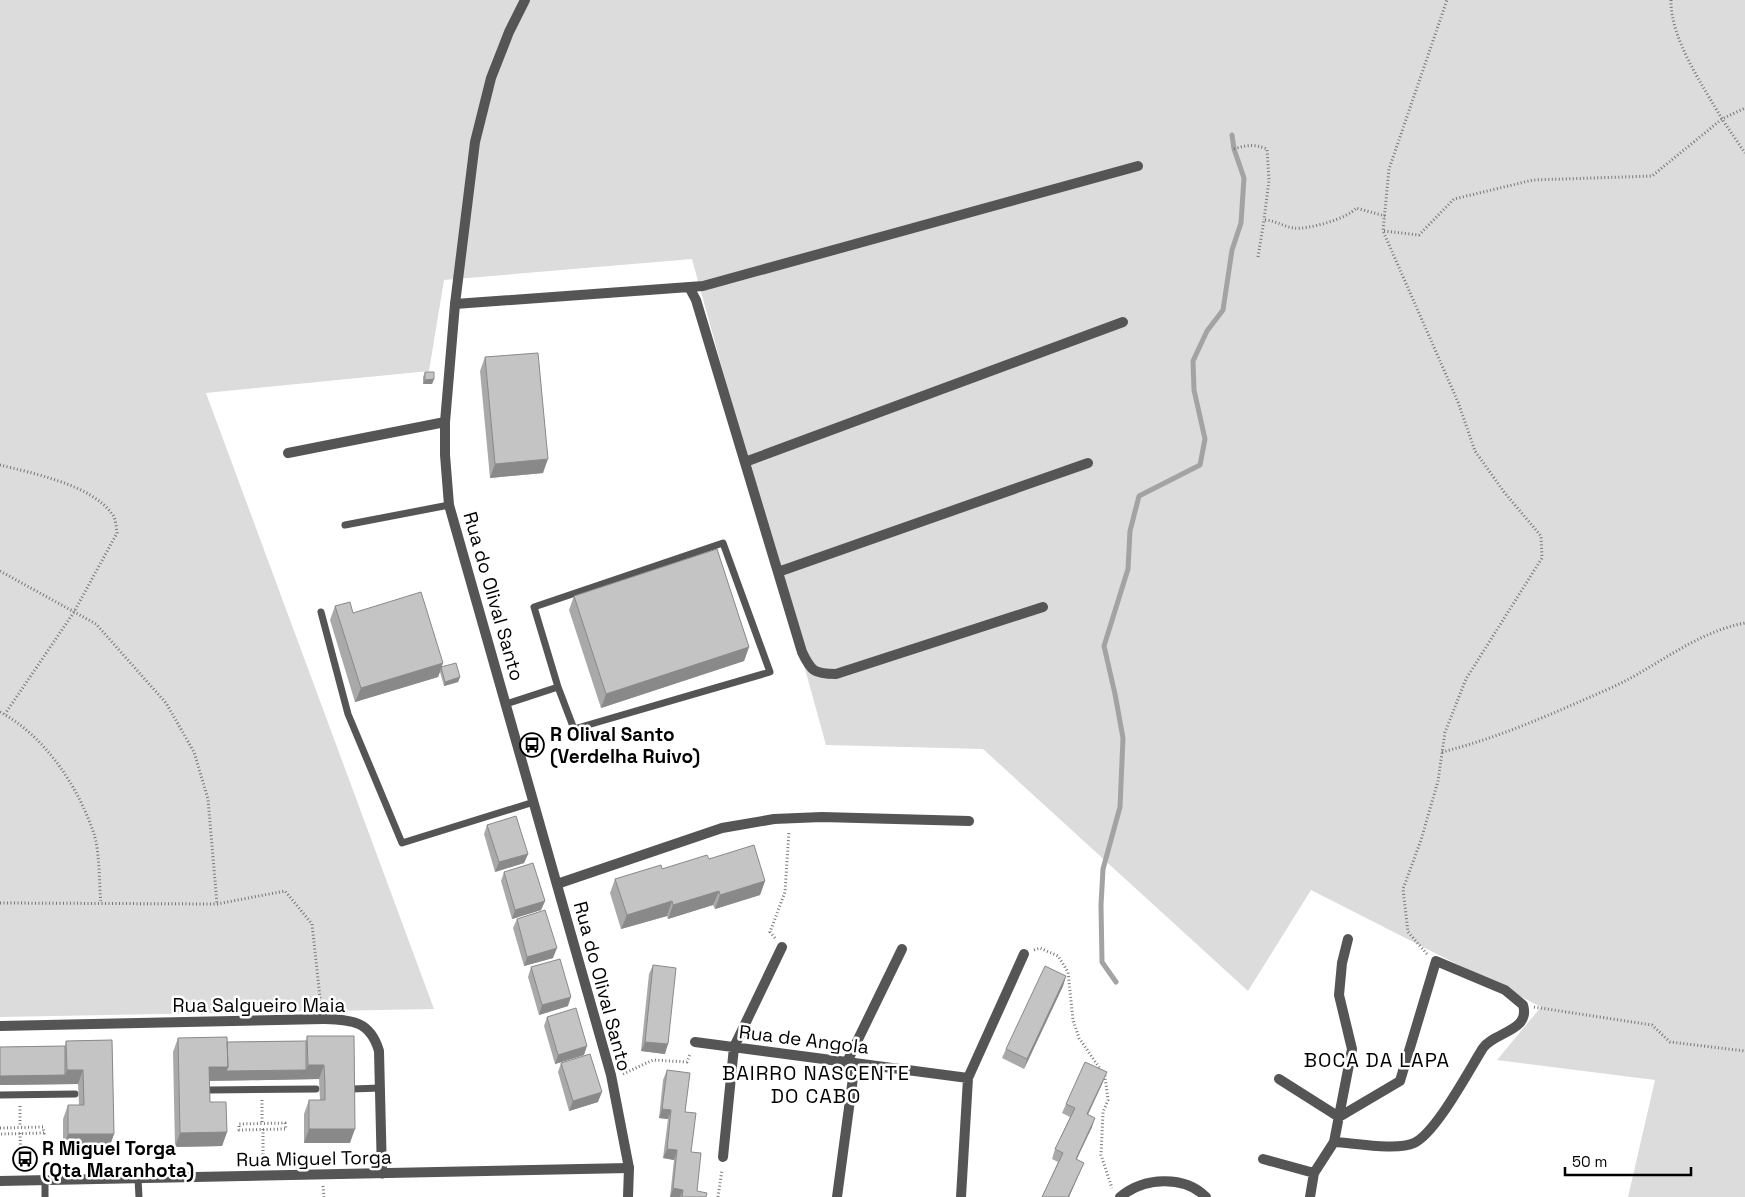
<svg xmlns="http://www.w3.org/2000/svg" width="1745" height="1197" viewBox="0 0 1745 1197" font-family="'Space Grotesk',sans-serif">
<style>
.green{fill:#dcdcdc}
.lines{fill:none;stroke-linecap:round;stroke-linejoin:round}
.stream{stroke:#a3a3a3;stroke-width:5}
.path{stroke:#777;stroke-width:3;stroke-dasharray:1 2.5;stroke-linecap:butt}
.service{stroke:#555;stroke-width:7}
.minor{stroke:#555;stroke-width:10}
.tertiary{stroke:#555;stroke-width:10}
.wall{fill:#a9a9a9}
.shaded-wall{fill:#898989}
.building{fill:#c4c4c4;stroke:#898989}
.labels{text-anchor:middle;stroke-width:5;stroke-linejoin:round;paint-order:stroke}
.street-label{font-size:19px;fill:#000;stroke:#fff}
.poi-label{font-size:19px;font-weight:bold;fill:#000;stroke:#fff;text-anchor:start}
.neighbourhood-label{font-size:20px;letter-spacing:1px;fill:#000;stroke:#fff}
</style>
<rect width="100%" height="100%" fill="#fff"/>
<path class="green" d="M0 0H1745V1197H1628L1655 1080 1497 1060 1541 1007 1311 890 1248 991 983 749 826 745 692 259 444 280 429 371 206 393 434 1009 0 1017Z"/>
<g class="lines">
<path class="stream" d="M1116 982 1102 962 1101 905 1103 869 1120 807 1123 738 1115 694 1104 646 1128 569 1130 531 1139 496 1200 465 1205 439 1194 390 1193 361 1207 331 1223 310 1232 250 1241 223 1244 178 1234 149 1232 135"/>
<path class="path" d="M1671 0C1670 38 1703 86 1722 119L1745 108
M1234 149C1246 145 1255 144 1267 149L1269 180 1264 220
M1384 231 1419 235 1454 199 1533 180 1652 176 1722 119 1745 153
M1258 257 1264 220C1275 220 1284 227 1294 228 1308 230 1349 218 1356 208L1385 216
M0 465C32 473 92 485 112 514 116 518 116 527 117 533L74 612 5 714
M0 571 96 624 166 703 194 752 208 799 217 904
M0 712C45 736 78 786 94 834 100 854 99 883 101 903
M1442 752C1490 740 1536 721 1581 701 1597 694 1614 687 1629 679 1667 658 1702 631 1745 623
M0 903 217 904 285 891 312 924 321 1007
M775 938 770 932 785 892 789 831
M1034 950 1040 948 1058 956 1068 972 1073 1020 1079 1038 1105 1076 1108 1100 1103 1112 1101 1155 1112 1188
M1427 954 1408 932 1403 889 1421 840 1438 781 1445 732 1466 679 1542 558 1541 536 1504 492 1475 451 1458 402 1383 231 1389 169 1447 0
M1534 1007 1652 1025 1670 1042 1745 1051
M623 1074 653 1060 687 1062 690 1054
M262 1100V1123
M20 1106V1127
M285 1123 286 1129 239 1130V1124Z
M0 1128 43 1127 44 1133 0 1134
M263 1129V1164
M20 1133 21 1168
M323 1186 324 1197
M718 1197 722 1170"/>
<path class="service" d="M345 525 449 505
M321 612 348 714 402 843 534 802
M506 704 558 687 574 729 770 672 723 543 534 607 558 687
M352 1089 380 1088
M210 1090 316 1089
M0 1095 75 1094
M138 1179 139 1197
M45 1181V1197"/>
<path class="minor" d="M689 287 696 300 802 652C811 671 814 674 836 674L1043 607
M455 304 703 286 1138 166
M288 453 445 422
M745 462 1123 322
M778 572 1088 463
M557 884 722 828 774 819 822 817 969 821
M0 1026 323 1019C351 1020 370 1020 379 1051L382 1174
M695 1042 968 1078
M847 1062 902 949
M1279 1079 1339 1117
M1334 1142 1352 1049 1339 995 1342 963 1348 939
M723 1157 734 1047 782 947
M1263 1159 1314 1173
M0 1181 629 1168
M837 1197 855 1063
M961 1197 968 1078 1024 954
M1120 1197C1144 1177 1184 1175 1206 1197
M1310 1197 1314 1173 1334 1142C1354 1143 1397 1151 1414 1143 1436 1133 1469 1070 1483 1048 1494 1032 1531 1031 1523 1005L1505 990 1436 961 1400 1081 1339 1117"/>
<path class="tertiary" d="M525 0 509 32 491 78 475 142 455 304 445 422V455L449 505 611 1075 629 1168 628 1197"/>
</g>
<path class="wall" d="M485 357 543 473 490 478 480 371Z
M425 372 434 379 432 384H423V377Z
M574 596 749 647 744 661 601 708 569 610Z
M335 606 353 613 443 663 441 667 460 677 458 682 444 686 440 672 438 677 355 702 330 620Z
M487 825 528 854 524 863 495 872 484 834Z
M709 859 765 881 760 895 715 909 713 905 668 919 667 916 621 929 610 893 615 879Z
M504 872 545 901 541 910 512 919 501 881Z
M517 919 553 958 524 966 513 928Z
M653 965 665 1054 641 1051 649 974Z
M531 967 568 1006 539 1015 528 977Z
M1066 976 1063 986 1024 1069 1002 1058 1006 1049Z
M547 1017 584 1055 555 1064 544 1026Z
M307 1036H354L350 1143H304V1114L309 1100H320L319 1079 209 1081 210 1102 227 1132 222 1146 175 1147 173 1052 178 1038 227 1042 306 1041Z
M112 1040 114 1134 109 1148H63V1119L68 1105H79L78 1084 0 1085V1047L65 1046 66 1041Z
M561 1063 598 1102 569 1111 558 1072Z
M667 1070 685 1112 697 1191 706 1197H670L674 1160 663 1158 668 1119 659 1118 663 1080Z
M1103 1082 1088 1115 1092 1127 1077 1159 1080 1172 1069 1197H1042L1058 1162 1052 1159 1055 1149 1070 1117 1062 1113 1066 1104Z"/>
<path class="shaded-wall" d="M434 379 432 384H423L425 380Z
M548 459 543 473 490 478 495 464Z
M749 647 744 661 601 708 606 694Z
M443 663 438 677 355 702 361 688Z
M460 677 458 682 444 686 445 682Z
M528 854 524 863 495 872 499 862Z
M765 881 760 895 715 909 720 895Z
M719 891 713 905 668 919 673 905Z
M545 901 541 910 512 919 515 910Z
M672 901 667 916 621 929 627 915Z
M557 948 553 958 524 966 527 957Z
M1066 976 1063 986 1024 1069 1027 1059Z
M571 997 568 1006 539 1015 542 1005Z
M645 1042 668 1044 665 1054 641 1051Z
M587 1046 584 1055 555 1064 558 1055Z
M308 1065H324L319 1079 204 1081 209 1067H228L306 1070Z
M67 1070H83L78 1084 0 1085V1076L65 1075Z
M1107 1072 1103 1082 1083 1124 1087 1114Z
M602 1092 598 1102 569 1111 573 1101Z
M662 1109 671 1110 668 1119 659 1118Z
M1095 1118 1092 1127 1072 1168 1076 1159Z
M309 1129H355L350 1143H304Z
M227 1132 222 1146 175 1147 180 1133Z
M68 1134H114L109 1148H63Z
M667 1149 677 1150 674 1160 663 1158Z
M1084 1163 1080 1172 1069 1197H1068Z
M673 1188 683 1190 680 1197H670Z"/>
<path class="building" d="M538 353 548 459 495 464 485 357Z
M425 372H434V379L425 380Z
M717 549 749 647 606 694 574 596Z
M421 592 443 663 361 688 335 606 350 602 353 613Z
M456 663 460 677 445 682 441 667Z
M516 816 528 854 499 862 487 825Z
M754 845 765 881 720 895 719 891 673 905 672 901 627 915 615 879 661 865 662 869 707 855 709 859Z
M533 863 545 901 515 910 504 872Z
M545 910 557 948 527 957 517 919Z
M560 959 571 997 542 1005 531 967Z
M653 965 676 968 668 1044 645 1042Z
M1045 966 1066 976 1027 1059 1006 1049Z
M576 1008 587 1046 558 1055 547 1017Z
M307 1036H354L355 1129H309V1100H325V1084L324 1065H308Z
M227 1037 228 1067H209L210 1102H226L227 1132 180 1133 178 1038Z
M112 1040 114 1134H68V1105H84L83 1070H67L66 1041Z
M306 1041V1070L226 1071 228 1067 227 1042Z
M65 1046V1075L0 1076V1047Z
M590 1054 602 1092 573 1101 561 1063Z
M1085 1062 1107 1072 1087 1114 1095 1118 1076 1159 1084 1163 1068 1197H1042L1063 1153 1055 1149 1075 1108 1066 1104Z
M667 1070 690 1073 685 1112 696 1113 691 1152 701 1153 697 1191 707 1193 706 1197H682L683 1190 673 1188 677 1150 667 1149 671 1110 662 1109Z"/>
<defs>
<g id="bus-ring" transform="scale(1.25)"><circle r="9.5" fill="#fff" stroke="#000" stroke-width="1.5"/><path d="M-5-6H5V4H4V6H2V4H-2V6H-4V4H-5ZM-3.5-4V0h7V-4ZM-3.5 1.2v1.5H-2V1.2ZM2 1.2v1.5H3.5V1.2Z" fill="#000"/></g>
</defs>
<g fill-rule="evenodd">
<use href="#bus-ring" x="532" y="745"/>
<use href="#bus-ring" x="25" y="1159"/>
</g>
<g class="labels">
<g class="street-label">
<text transform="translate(494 596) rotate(74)" y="7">Rua do Olival Santo</text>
<text transform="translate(603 986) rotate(75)" y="7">Rua do Olival Santo</text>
<text x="259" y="1012">Rua Salgueiro Maia</text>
<text transform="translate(804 1039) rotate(7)" y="7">Rua de Angola</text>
<text transform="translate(314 1158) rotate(-1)" y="7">Rua Miguel Torga</text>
</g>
<g class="poi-label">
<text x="550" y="741">R Olival Santo<tspan x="550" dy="22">(Verdelha Ruivo)</tspan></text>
<text x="42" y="1155">R Miguel Torga<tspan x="42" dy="22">(Qta Maranhota)</tspan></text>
</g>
<g class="neighbourhood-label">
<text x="1377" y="1067">BOCA DA LAPA</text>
<text x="816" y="1080">BAIRRO NASCENTE<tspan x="816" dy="23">DO CABO</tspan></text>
</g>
</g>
<path d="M1565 1167v8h126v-8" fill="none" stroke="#000000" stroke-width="2.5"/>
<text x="1572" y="1167" font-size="15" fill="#000000" stroke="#ffffff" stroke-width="4" paint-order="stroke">50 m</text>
</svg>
